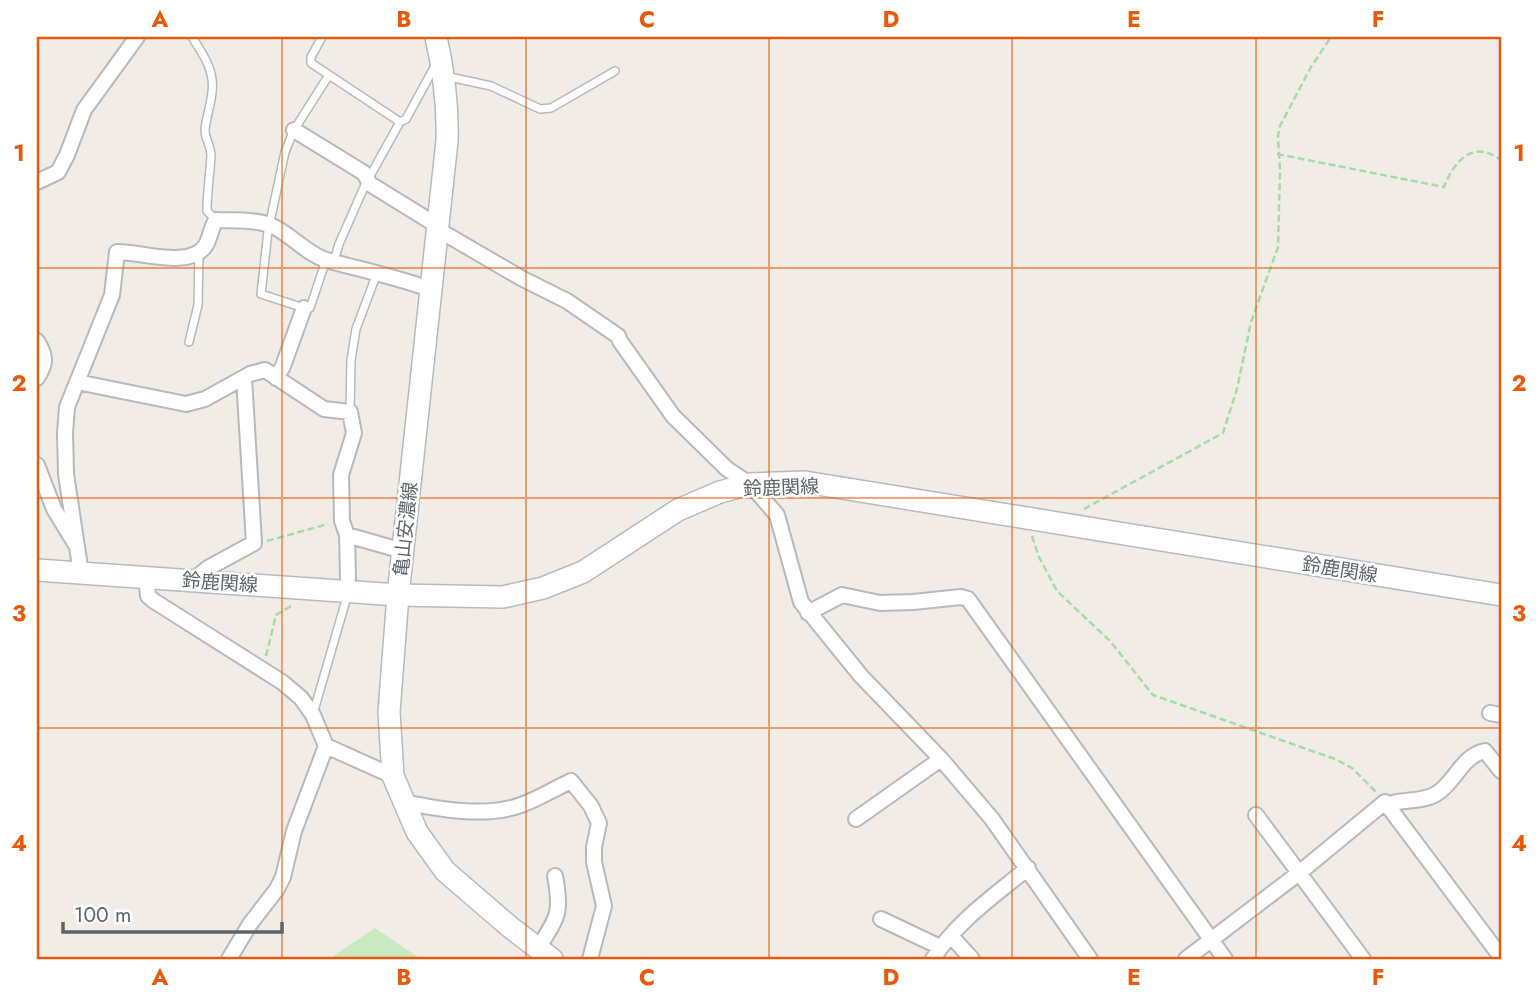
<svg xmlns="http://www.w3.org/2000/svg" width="1538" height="996" viewBox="0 0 1538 996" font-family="Jost,'Noto Sans JP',sans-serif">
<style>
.green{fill:#c9e9c1}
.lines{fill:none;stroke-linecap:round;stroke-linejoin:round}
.service-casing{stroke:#b6babd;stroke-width:10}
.minor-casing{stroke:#b6babd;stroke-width:18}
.secondary-casing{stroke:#b4bbbe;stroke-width:24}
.path{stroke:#a3dca7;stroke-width:2.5;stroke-dasharray:7 3.5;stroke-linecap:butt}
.service{stroke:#fff;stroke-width:7}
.minor{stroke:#fff;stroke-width:14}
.secondary{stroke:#fff;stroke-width:21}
.grid{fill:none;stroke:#e8590c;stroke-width:2;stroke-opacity:0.55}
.labels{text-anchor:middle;stroke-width:5;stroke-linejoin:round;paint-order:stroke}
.street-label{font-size:19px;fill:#5d6467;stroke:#fff}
.neatline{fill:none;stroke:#e8590c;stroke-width:2.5}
.grid-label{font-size:23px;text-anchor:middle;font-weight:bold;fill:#e8590c}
</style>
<rect width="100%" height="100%" fill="#f1ece6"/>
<path class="green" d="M375 928 421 959H329Z"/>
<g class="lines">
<g class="service-casing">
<path id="service" d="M192 37C203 54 215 71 212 92 211 105 206 117 205 130 205 139 211 146 211 156 210 174 207 192 207 211L216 220
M322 37 311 57V63L400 122
M445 76 491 86 540 109 551 108 615 71
M326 260 310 308H304L261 294 268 231 285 152 294 130 329 75
M334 261 339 244 365 185 400 122 406 119 436 64
M189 342 198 305 199 253
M350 412 351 360 356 329 377 273
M313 714 346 600"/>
</g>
<g class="minor-casing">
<path id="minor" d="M294 130 364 173 370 184 438 226
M37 182 58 172 67 155 84 110 137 37
M437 229 521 278 567 301 618 336 620 341 673 416 727 469 750 484 777 515 801 602 861 676 941 759 992 819 1090 959
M37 341C46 356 47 363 37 378
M276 378 283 366 304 308
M77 382 186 404 205 399 250 374 265 370 324 409 350 412 354 433 341 475 342 521 347 535 348 579
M37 465 54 509 76 545
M347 535 403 551
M81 573 66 474 65 433 67 407 112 295 117 252C140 251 190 270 206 245 210 238 211 228 216 220 232 221 254 219 270 225 290 233 305 253 326 260 362 270 397 277 432 290
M146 577 148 596 154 601 282 682 301 698 313 715 326 746 393 776
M193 580 208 568 254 543 244 378
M808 613 842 595 880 603 913 602 961 597 968 599 1225 959
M1490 713 1501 715
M403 802C439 809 485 818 521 805 538 799 554 789 571 781L591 806 599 823 594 847V862L604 906 590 959
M1387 805C1402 798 1422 803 1436 794 1456 782 1461 756 1485 751L1501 771
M1256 815 1363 959
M856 819 941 759
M881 919 940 947
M952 937 972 959
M538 948C558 917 562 913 555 876
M229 959 250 924 277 889 283 877 294 831 326 746
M933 959C955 923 995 895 1028 868
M1186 959 1299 873 1385 802 1501 957"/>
</g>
<g class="secondary-casing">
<path id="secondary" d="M436 37C444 72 448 106 447 141L398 595 389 712 393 776 417 832 445 871 510 927 552 959
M37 570 398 595 503 597 543 588 583 572 678 510 720 492 750 484 805 482 1501 595"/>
</g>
<path class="path" d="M1277 154 1444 187C1454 161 1473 139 1501 160
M1084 509 1223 433 1237 389 1251 322 1278 247 1280 171 1278 136 1280 126 1311 67 1331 37
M1032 536 1039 557 1057 591 1110 641 1153 695 1335 759 1352 768 1376 792
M267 541 328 524
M266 656 276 615 291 606"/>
<use href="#service" class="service"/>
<use href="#minor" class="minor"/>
<use href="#secondary" class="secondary"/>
</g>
<path class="grid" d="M282 37V959M526 37V959M769 37V959M1012 37V959M1256 37V959M37 268H1501M37 498H1501M37 728H1501"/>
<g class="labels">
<g class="street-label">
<text transform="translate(781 487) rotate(-2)" y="7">鈴鹿関線</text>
<text transform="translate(405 529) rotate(-84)" y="7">亀山安濃線</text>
<text transform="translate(1340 569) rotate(9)" y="7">鈴鹿関線</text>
<text transform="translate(220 582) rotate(4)" y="7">鈴鹿関線</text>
</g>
</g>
<rect width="1538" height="996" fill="none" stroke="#ffffff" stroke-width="77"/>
<path d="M63 922v10h219v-10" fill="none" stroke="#5d6467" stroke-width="3.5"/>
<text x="74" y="922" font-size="21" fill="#5d6467" stroke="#ffffff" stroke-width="5" paint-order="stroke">100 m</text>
<rect x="38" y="38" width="1462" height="920" class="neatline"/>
<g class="grid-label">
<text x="160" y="27">A</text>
<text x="404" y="27">B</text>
<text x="647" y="27">C</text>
<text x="891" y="27">D</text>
<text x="1134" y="27">E</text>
<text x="1378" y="27">F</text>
<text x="19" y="161">1</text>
<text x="1519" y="161">1</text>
<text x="19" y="391">2</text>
<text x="1519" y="391">2</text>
<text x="19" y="621">3</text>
<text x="1519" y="621">3</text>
<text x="19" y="851">4</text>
<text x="1519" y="851">4</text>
<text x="160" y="985">A</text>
<text x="404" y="985">B</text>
<text x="647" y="985">C</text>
<text x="891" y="985">D</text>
<text x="1134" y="985">E</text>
<text x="1378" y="985">F</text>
</g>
</svg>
